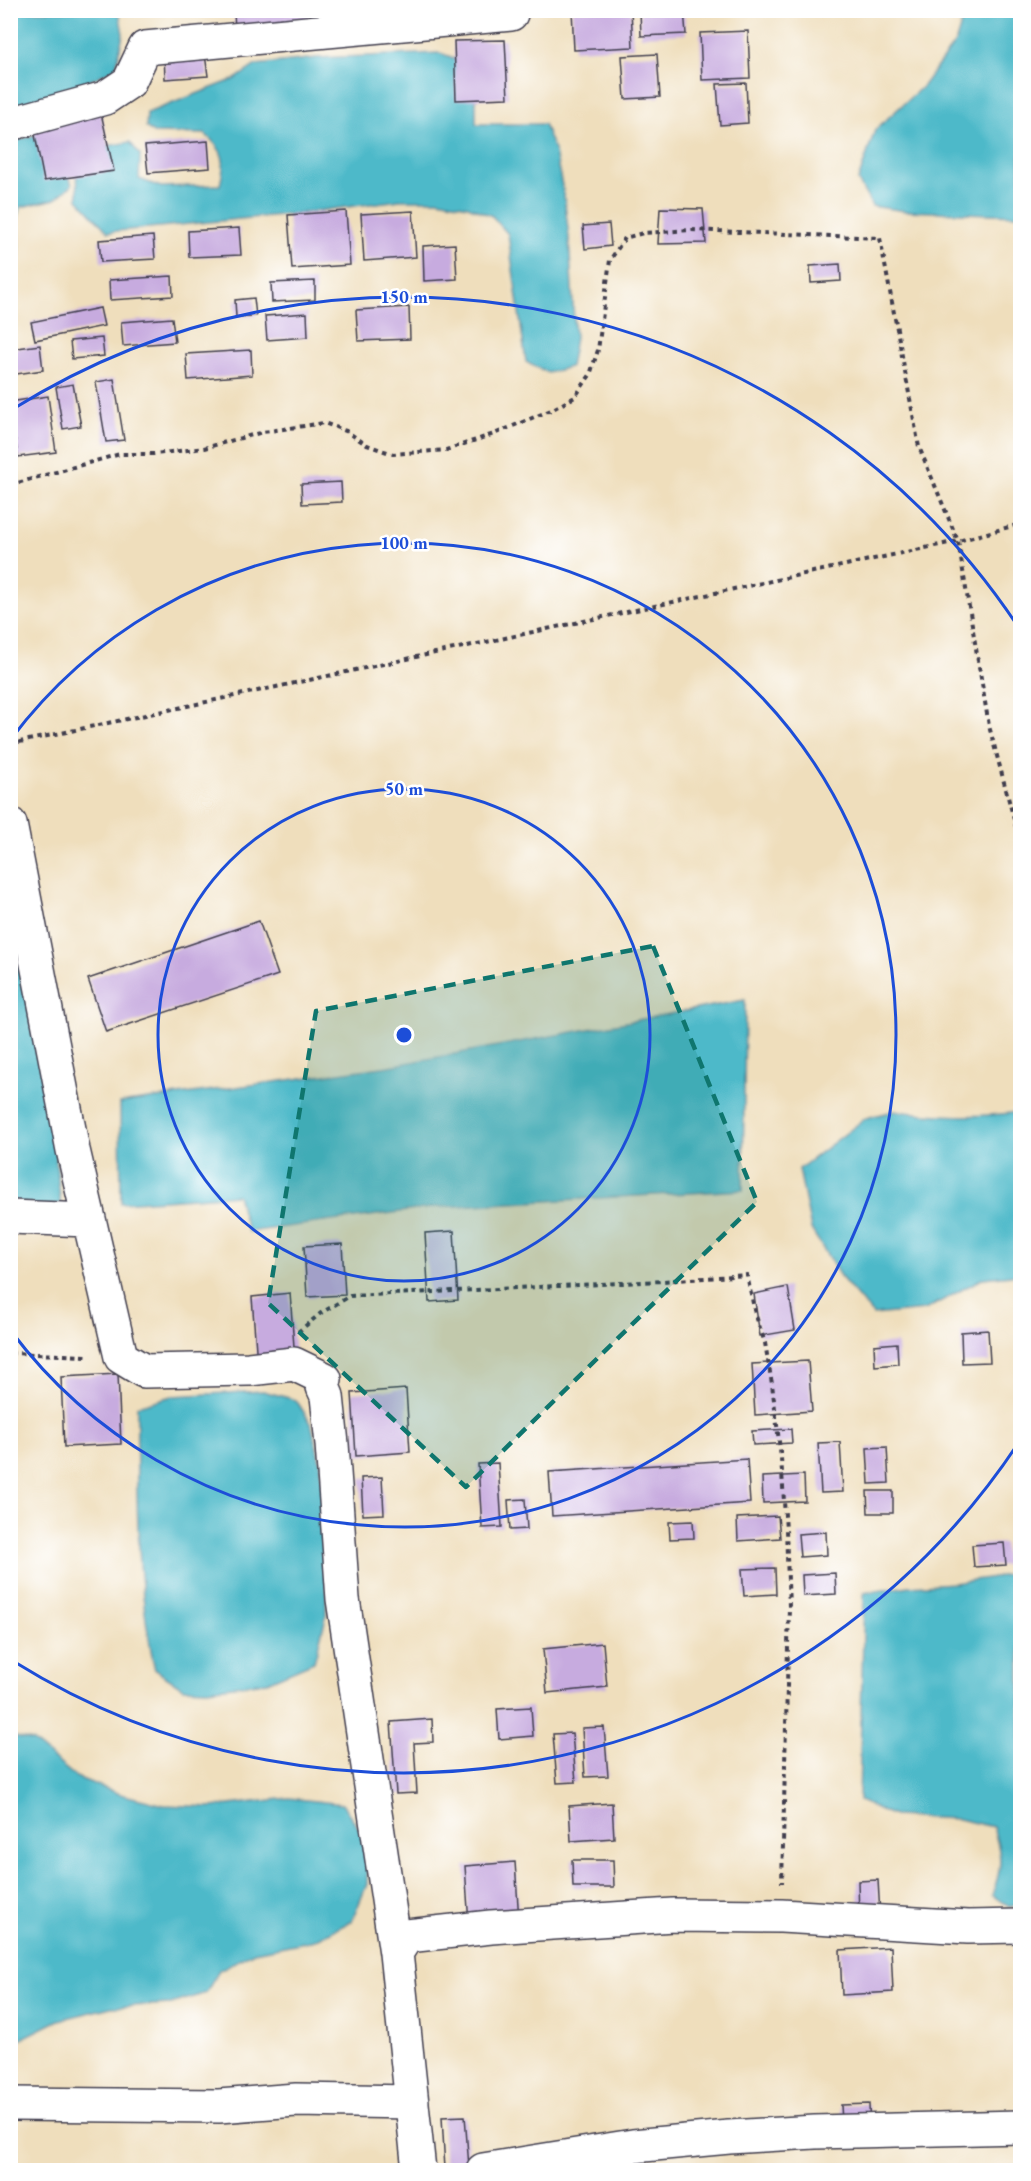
<svg xmlns="http://www.w3.org/2000/svg" width="1031" height="2181" viewBox="0 0 1031 2181" font-family="'EB Garamond',serif">
<style>
.water{fill:#4db9c9;stroke:#386e82;stroke-width:1.5}
.building{fill:#c7abdf}
.lines{fill:none;stroke-linecap:round;stroke-linejoin:round}
.minor-casing{stroke:#413e4e;stroke-width:36}
.path{stroke:#413e4e;stroke-width:4;stroke-dasharray:4.5 4.5;stroke-linecap:butt}
.minor{stroke:#fff;stroke-width:33}
.marked{fill:#0f766e;fill-opacity:0.2;stroke:#0f766e;stroke-width:4.5;stroke-dasharray:12 8;stroke-linejoin:round}
.ring{fill:none;stroke:#1d4ed8;stroke-width:3}
.centre{fill:#1d4ed8;stroke:#fff;stroke-width:3}
.ring-label{font-size:18px;text-anchor:middle;font-weight:bold;fill:#1d4ed8;stroke:#fff;stroke-width:5;stroke-linejoin:round;paint-order:stroke}
</style>
<rect width="100%" height="100%" fill="#fff"/>
<filter id="ink" filterUnits="userSpaceOnUse"><feTurbulence type="fractalNoise" baseFrequency=".0167" numOctaves="2"/><feDisplacementMap in="SourceGraphic" scale="12" xChannelSelector="R" yChannelSelector="G"/><feConvolveMatrix kernelMatrix="1 2 1 2 8 2 1 2 1" color-interpolation-filters="sRGB"/></filter>
<filter id="wash" filterUnits="userSpaceOnUse"><feTurbulence type="fractalNoise" baseFrequency=".008" numOctaves="4" result="noise"/><feDisplacementMap in="SourceGraphic" scale="24" xChannelSelector="R" yChannelSelector="G"/><feGaussianBlur stdDeviation="1.35" result="paint"/><feColorMatrix in="noise" values="0 0 0 0 0 0 0 0 0 0 0 0 0 0 0 0 0 1.4 0 .05"/><feComposite in="paint" operator="in"/></filter>
<g filter="url(#wash)">
<rect width="100%" height="100%" fill="#efdebc"/>
<path class="water" d="M11 11H119L123 34 116 68 73 89 11 108Z
M965 11H1020V215L905 211 872 206 858 181 875 130 923 86 956 41Z
M440 53 462 61 476 77V124H544L555 152 564 195 569 238 575 338 570 367 548 373 526 362 508 234 492 216 468 206 438 200H400L302 213 108 232 78 199 77 167 95 148 130 142 140 155 139 179 161 187 220 185C226 160 225 151 205 134L153 133 146 127 147 113 235 79 256 65 317 58Z
M54 130 72 185 55 199 21 207 17 222 19 255 11 288 10 142Z
M10 934 28 988 51 1113 62 1216 11 1212Z
M745 1000 743 1190 438 1207 248 1232 237 1195 121 1203 120 1103 390 1066Z
M894 1111C938 1116 976 1118 1020 1112V1274L983 1278 925 1310 873 1315 840 1276 811 1229 799 1169 866 1118Z
M263 1391 296 1400 311 1423 321 1465 327 1551 326 1617 314 1662 267 1682 207 1689 183 1688 155 1670C136 1583 136 1494 137 1406L172 1396Z
M1020 1573V1904L1009 1907 992 1895C1003 1866 1002 1856 993 1827L958 1819 894 1816 859 1801 864 1593 910 1586 954 1583Z
M11 1736 32 1741 76 1777 120 1794 164 1805 212 1807 289 1798 342 1804 368 1841 367 1884 352 1921 315 1940 254 1952 219 1970 206 1993 171 2004 111 2007 59 2020 11 2044Z"/>
<g id="blocks">
<path class="building" d="M234 10H310L311 27 235 32Z
M572 10H631L633 47 574 50Z
M640 10H684L686 34 641 36Z
M748 31 750 78 702 80 700 33Z
M505 40 508 98 456 100 454 41Z
M204 47 208 76 165 79 164 53Z
M657 54 660 97 625 99 622 56Z
M746 83 748 123 720 125 717 84Z
M101 113 114 171 44 181 33 125Z
M208 141 210 168 148 173 145 146Z
M660 208 703 209 706 243 658 244Z
M346 211 350 265 292 269 288 215Z
M413 211 416 257 364 261 361 214Z
M609 224 611 246 585 249 583 226Z
M239 228 241 255 189 257 188 231Z
M153 236 155 259 101 262 99 240Z
M455 244 457 279 424 281 423 246Z
M840 264 841 281 811 283 810 266Z
M172 276 173 296 110 300 109 280Z
M315 281V300L272 302 271 283Z
M254 298 256 316 236 317 235 300Z
M409 307 410 339 358 341 356 310Z
M100 308 104 326 35 340 31 322Z
M307 313 308 337 267 340 265 316Z
M172 318 175 342 123 346 121 322Z
M102 338 104 356 72 359 70 341Z
M40 345 43 370 10 375V349Z
M251 350 252 375 188 380 186 354Z
M114 379 124 440 106 442 96 382Z
M73 384 81 426 63 429 56 387Z
M48 396 56 452 18 457 10 402Z
M341 482 342 502 302 504 301 484Z
M259 921 278 975 106 1032 88 979Z
M454 1231 458 1300 429 1302 425 1233Z
M342 1244 345 1295 307 1297 304 1246Z
M788 1287 795 1330 760 1336 754 1294Z
M290 1293 295 1360 257 1363 252 1297Z
M988 1330 990 1362 962 1363 961 1332Z
M897 1343 898 1364 875 1366 874 1345Z
M808 1361 812 1411 755 1415 752 1364Z
M118 1374 121 1444 64 1447 61 1377Z
M406 1389 410 1452 356 1456 352 1393Z
M791 1429 792 1443 753 1445 752 1431Z
M840 1442 843 1492 821 1493 818 1443Z
M887 1447 889 1483 869 1484 867 1448Z
M747 1459 750 1503 552 1516 549 1472Z
M498 1463 502 1527 482 1528 478 1464Z
M804 1475 805 1501 763 1503 762 1477Z
M382 1477 384 1514 363 1515 361 1478Z
M867 1491H893V1513H868Z
M525 1499 527 1529 510 1530 508 1500Z
M778 1516 780 1538 738 1541 737 1518Z
M693 1521 694 1538 670 1539 669 1522Z
M826 1532 827 1555 800 1557 798 1534Z
M1004 1543 1006 1565 974 1567 972 1545Z
M775 1568 776 1594 744 1596 742 1569Z
M835 1573 836 1594 803 1596 802 1575Z
M603 1643 607 1687 547 1693 543 1649Z
M531 1707 533 1736 499 1739 497 1709Z
M432 1719 433 1742 414 1743 417 1793 396 1794 391 1722Z
M604 1727 608 1776 585 1777 582 1728Z
M572 1733 576 1782 557 1783 553 1734Z
M612 1803 614 1838 571 1841 569 1806Z
M572 1860H613L614 1887H573Z
M515 1862 519 1920 469 1924 465 1866Z
M878 1880 880 1915 859 1916 858 1881Z
M891 1947 893 1992 842 1995 840 1950Z
M869 2104 870 2137 843 2138 841 2105Z
M465 2116 469 2167 445 2169 442 2117Z"/>
</g>
</g>
<g filter="url(#ink)">
<use href="#blocks" fill-opacity="0" stroke="#413e4e" stroke-width="1.5"/>
<g class="lines">
<g class="minor-casing">
<path id="minor" d="M10 124 105 98 129 82 145 48 511 14
M10 824 73 1150 121 1357 144 1371 249 1369 294 1364 325 1379 323 1387 327 1396 332 1444 343 1599 396 1953 419 2170
M10 1217 88 1220
M396 1953 407 1936 491 1927 673 1915 781 1916 968 1927 1020 1926
M10 2104 219 2106 296 2100 412 2102
M483 2170 633 2146 729 2137 815 2132 1020 2127"/>
</g>
<path class="path" d="M10 485 120 454H154L204 448 263 432 324 423 346 431 367 445 393 454 446 450 494 434 551 410 575 397 590 375 598 350 610 260 625 238 643 233 692 230 880 238 919 447 958 541 989 726 1020 842
M10 744 958 541 1020 524
M298 1332 321 1313 350 1296 663 1281 747 1275 755 1313 765 1343 772 1384 781 1458 786 1530 789 1607 782 1883
M10 1353 87 1356"/>
<use href="#minor" class="minor"/>
</g>
</g>
<path class="marked" d="M653 946 757 1202 466 1487 268 1303 316 1011Z"/>
<g class="ring">
<circle cx="404" cy="1035" r="246"/>
<path d="M11 739A492 492 0 1 1 11 1331"/>
<path d="M1019 1442A738 738 0 0 1 13 1661M13 409A738 738 0 0 1 1019 628"/>
</g>
<circle cx="404" cy="1035" r="9" class="centre"/>
<g class="ring-label">
<text x="404" y="303">150 m</text>
<text x="404" y="549">100 m</text>
<text x="404" y="795">50 m</text>
</g>
<rect width="1031" height="2181" fill="none" stroke="#fff" stroke-width="36"/>
</svg>
